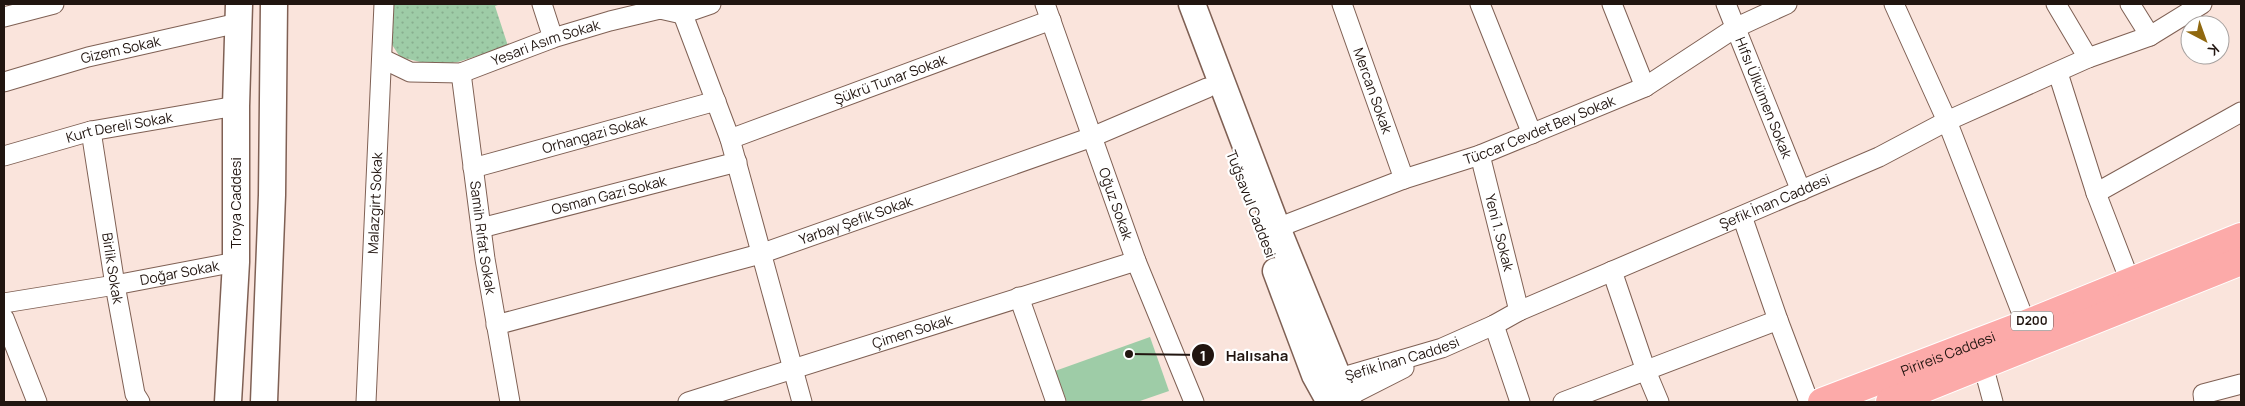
<svg xmlns="http://www.w3.org/2000/svg" width="2245" height="406" viewBox="0 0 2245 406" font-family="Manrope,sans-serif">
<style>
.green{fill:url(#green-dots)}
.pitch{fill:#9ecca7}
.lines{fill:none;stroke-linecap:round;stroke-linejoin:round}
.street-casing{stroke:#7f6054;stroke-width:21}
.secondary-casing{stroke:#7f6054;stroke-width:29}
.highway-casing{stroke:#fff;stroke-width:30}
.street{stroke:#fff;stroke-width:19}
.secondary{stroke:#fff;stroke-width:26}
.highway{stroke:#fcaaa9;stroke-width:28}
.labels{text-anchor:middle;stroke-width:4.5;stroke-linejoin:round;paint-order:stroke}
.shield{fill:#fff;stroke:#645b58;stroke-width:1}
.shield-label{font-size:12px;font-weight:bold;fill:#211510}
.street-label{font-size:14px;fill:#211510;stroke:#fff}
.leader{fill:none;stroke:#211510;stroke-width:2}
.callout-dot{fill:#211510;stroke:#fff;stroke-width:2}
.mark-label{font-size:15px;text-anchor:middle;font-weight:bold;fill:#fff}
.callout-label{font-size:15px;text-anchor:middle;font-weight:bold;fill:#211510;stroke:#fff;stroke-width:4.5;stroke-linejoin:round;paint-order:stroke}
</style>
<defs>
<pattern id="green-dots" width="8" height="8" patternUnits="userSpaceOnUse" patternTransform="scale(1.25)"><rect width="8" height="8" fill="#9ecca7"/><path d="M2 2h.1M6 6h.1" fill="none" stroke="#88ae8f" stroke-width="1.8" stroke-linecap="round"/></pattern>
</defs>
<rect width="100%" height="100%" fill="#fae4dc"/>
<path class="green" d="M390 4H501L495 6 508 46 458 62 432 65 400 57 389 40Z"/>
<path class="pitch" d="M1150 337 1169 391 1137 402H1067L1055 371Z"/>
<g class="lines">
<g class="street-casing">
<g id="street">
<path d="M542 4 553 38"/>
<path d="M679 4 730 139 802 402"/>
<path id="s1" d="M1045 4 1136 261 1194 402"/>
<path id="s2" d="M1342 4 1404 179"/>
<path d="M1480 4 1532 134"/>
<path d="M1612 4 1645 87"/>
<path id="s3" d="M1726 4 1801 191"/>
<path d="M1894 4 1947 121 2026 324"/>
<path d="M2056 4 2088 58"/>
<path d="M2130 4 2150 36"/>
<path d="M4 17 54 4"/>
<path id="s4" d="M383 59 410 72 461 73 553 38 610 21 660 9 682 14 711 4"/>
<path id="s5" d="M461 73 485 259 510 402"/>
<path d="M2058 73 2096 193 2130 281"/>
<path id="s6" d="M4 82 88 57 238 23"/>
<path id="s7" d="M91 131 115 285 135 394 140 402"/>
<path id="s8" d="M730 139 1051 20"/>
<path id="s9" d="M1480 155 1519 311"/>
<path id="s10" d="M4 156 91 131 236 106"/>
<path id="s11" d="M473 168 716 101"/>
<path d="M2096 193 2241 112"/>
<path d="M1742 216 1778 320 1809 402"/>
<path id="s12" d="M481 228 737 162"/>
<path id="s13" d="M1277 228 1404 179 1480 155 1645 87 1735 28 1787 4"/>
<path d="M1612 271 1646 371 1659 402"/>
<path d="M1019 297 1056 402"/>
<path id="s14" d="M4 303 115 285 236 262"/>
<path d="M4 318 37 402"/>
<path id="s15" d="M496 325 760 254 1092 137 1207 88"/>
<path d="M1494 325 1520 402"/>
<path d="M1983 365 1993 402"/>
<path id="s16" d="M1339 378 1442 348 1494 325 1519 311 1879 157 1947 121 2088 58 2150 36 2202 4"/>
<path id="s17" d="M366 402 384 4"/>
<path id="s18" d="M688 402 1136 261"/>
<path d="M1337 402 1404 368"/>
<path d="M1563 402 1778 320"/>
<path d="M2204 402 2203 394 2241 384"/>
</g>
</g>
<g class="secondary-casing">
<path id="secondary" d="M1192 4 1277 228 1348 402
M1276 271 1315 375 1330 402
M228 402 236 262V106L239 4
M264 402 272 195 274 4"/>
</g>
<g class="highway-casing">
<g id="highway">
<path id="s19" d="M1822 402 2026 324 2241 237"/>
<path d="M1890 402 2241 261"/>
</g>
</g>
<use href="#street" class="street"/>
<use href="#secondary" class="secondary"/>
<use href="#highway" class="highway"/>
</g>
<g class="labels">
<rect class="shield" x="2011" y="311.5" width="42" height="19" rx="4"/>
<g class="shield-label">
<text x="2032" y="325">D200</text>
</g>
<g class="street-label">
<text dy="5" stroke="none"><textPath href="#s4" startOffset="171">Yesari Asım Sokak</textPath></text>
<text dy="5" stroke="none"><textPath href="#s6" startOffset="121">Gizem Sokak</textPath></text>
<text dy="5" stroke="none"><textPath href="#s8" startOffset="171">Şükrü Tunar Sokak</textPath></text>
<text dy="5" stroke="none"><textPath href="#s2" startOffset="92">Mercan Sokak</textPath></text>
<text dy="5" stroke="none"><textPath href="#s3" startOffset="101">Hıfsı Ülkümen Sokak</textPath></text>
<text dy="5" stroke="none"><textPath href="#s10" startOffset="119">Kurt Dereli Sokak</textPath></text>
<text dy="5" stroke="none"><textPath href="#s13" startOffset="280">Tüccar Cevdet Bey Sokak</textPath></text>
<text dy="5" stroke="none"><textPath href="#s11" startOffset="126">Orhangazi Sokak</textPath></text>
<text dy="5" stroke="none"><textPath href="#s12" startOffset="132">Osman Gazi Sokak</textPath></text>
<text dy="5" stroke="none"><textPath href="#s16" startOffset="471">Şefik İnan Caddesi</textPath></text>
<text transform="translate(236 203) rotate(-90)" y="5">Troya Caddesi</text>
<text dy="5" stroke="none"><textPath href="#s17" startOffset="199">Malazgirt Sokak</textPath></text>
<text dy="5" stroke="none"><textPath href="#s1" startOffset="212">Oğuz Sokak</textPath></text>
<text transform="translate(1251 204) rotate(69)" y="5">Tuğsavul Caddesi</text>
<text dy="5" stroke="none"><textPath href="#s15" startOffset="375">Yarbay Şefik Sokak</textPath></text>
<text dy="5" stroke="none"><textPath href="#s9" startOffset="80">Yeni 1. Sokak</textPath></text>
<text dy="5" stroke="none"><textPath href="#s5" startOffset="166">Samih Rıfat Sokak</textPath></text>
<text dy="5" stroke="none"><textPath href="#s7" startOffset="139">Birlik Sokak</textPath></text>
<text dy="5" stroke="none"><textPath href="#s14" startOffset="178">Doğar Sokak</textPath></text>
<text dy="5" stroke="none"><textPath href="#s18" startOffset="235">Çimen Sokak</textPath></text>
<text dy="5" stroke="none"><textPath href="#s19" startOffset="135">Pirireis Caddesi</textPath></text>
<text dy="5" stroke="none"><textPath href="#s16" startOffset="66">Şefik İnan Caddesi</textPath></text>
</g>
</g>
<path class="leader" d="M1129 354L1203 355"/>
<g class="callout-dot">
<circle cx="1129" cy="354" r="5"/>
<circle cx="1203" cy="355" r="12"/>
</g>
<g class="mark-label">
<text x="1203" y="361">1</text>
</g>
<g class="callout-label">
<text x="1257" y="361">Halısaha</text>
</g>
<rect width="2245" height="406" fill="none" stroke="#211510" stroke-width="10"/>
<g transform="translate(2205 40) rotate(139)"><circle r="24" fill="#ffffff" stroke="#a6a19f"/>
<path d="M0-4L9 19L0 12L-9 19Z" fill="#90680f"/>
<text y="-8" font-size="14" font-weight="bold" text-anchor="middle" fill="#211510">K</text>
</g>
</svg>
